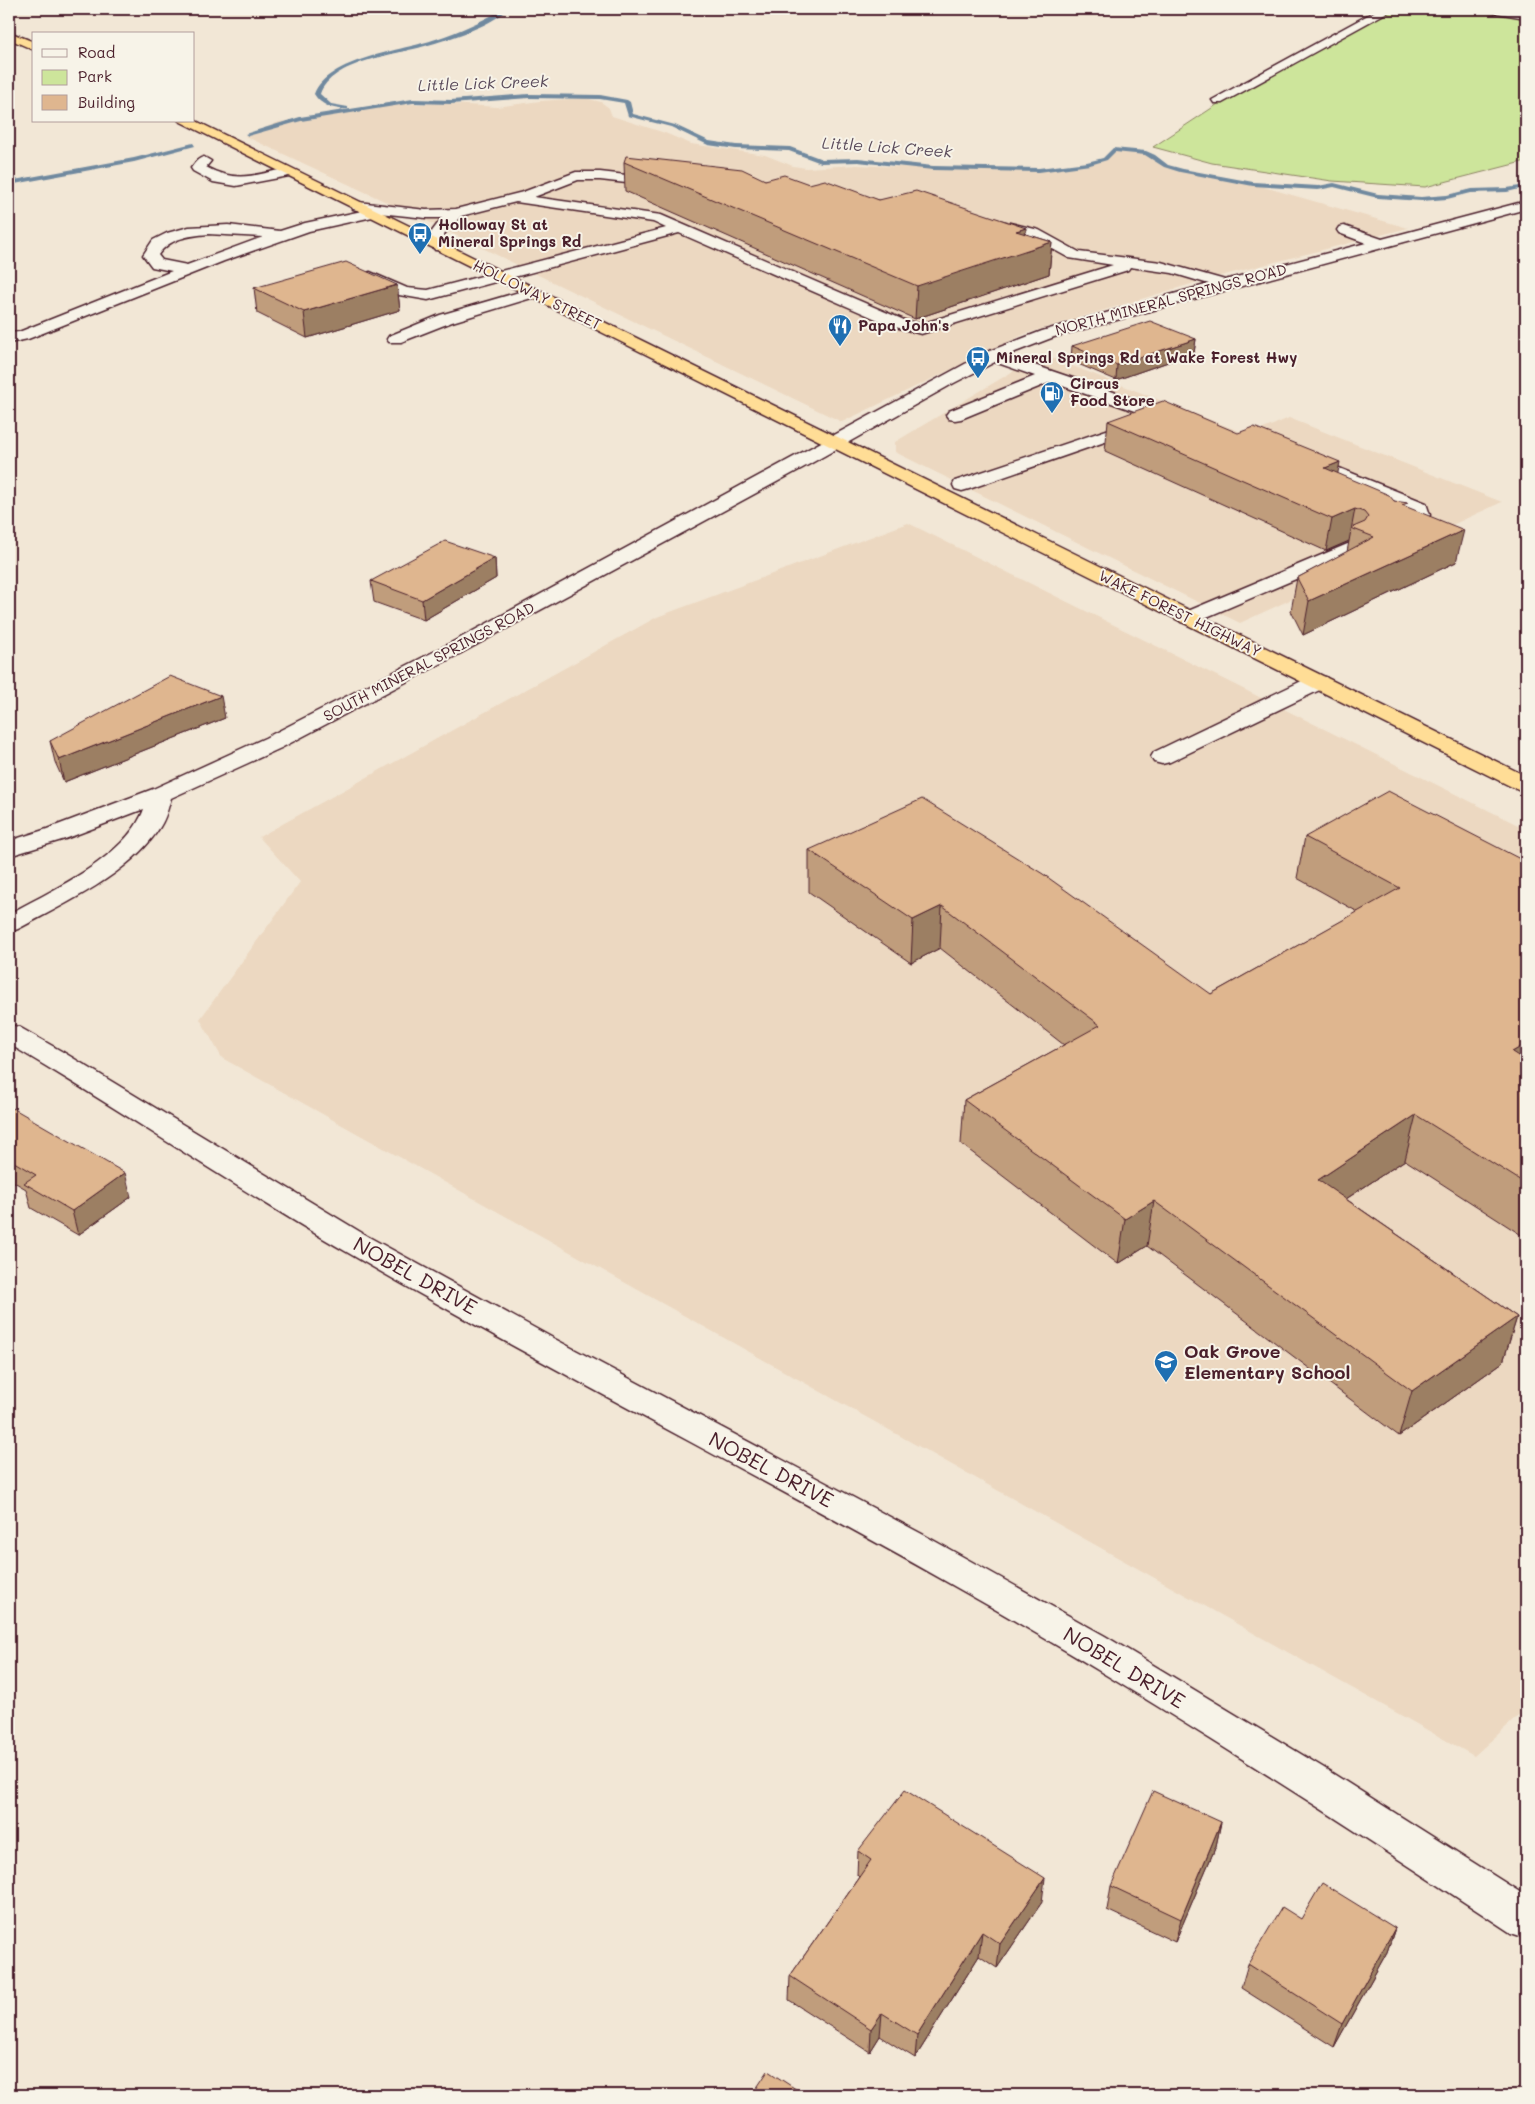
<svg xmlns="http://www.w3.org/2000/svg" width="1535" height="2104" viewBox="0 0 1535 2104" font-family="Mali,sans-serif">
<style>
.built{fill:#ecd8c1}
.green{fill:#cde59b;stroke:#8c8263}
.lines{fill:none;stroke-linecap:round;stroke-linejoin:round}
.stream{fill:#70899f;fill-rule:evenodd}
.minor-casing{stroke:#4a1f2b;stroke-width:3}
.highway-casing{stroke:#4a1f2b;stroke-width:3}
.minor{fill:#f7f3e8;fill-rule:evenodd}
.highway{fill:#ffdd96;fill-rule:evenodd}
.wall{fill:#c09d7b;stroke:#4a1f2b}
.shaded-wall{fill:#9c7f64;stroke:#4a1f2b}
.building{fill:#dfb68f;stroke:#4a1f2b}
.labels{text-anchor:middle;stroke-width:4;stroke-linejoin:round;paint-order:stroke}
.far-poi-label{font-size:15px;font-weight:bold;fill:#4a1f2b;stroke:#f7f3e8;text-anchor:start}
.far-street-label{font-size:15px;fill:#4a1f2b;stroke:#f7f3e8}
.far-water-label{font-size:16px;font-style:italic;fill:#5a4b5b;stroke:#f7f3e8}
.poi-label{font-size:18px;font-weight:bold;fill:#4a1f2b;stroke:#f7f3e8;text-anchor:start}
.near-street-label{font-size:21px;fill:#4a1f2b;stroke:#f7f3e8}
</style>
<rect width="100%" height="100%" fill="#f2e7d6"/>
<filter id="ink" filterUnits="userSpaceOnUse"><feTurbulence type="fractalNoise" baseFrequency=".02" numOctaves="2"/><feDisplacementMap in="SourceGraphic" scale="10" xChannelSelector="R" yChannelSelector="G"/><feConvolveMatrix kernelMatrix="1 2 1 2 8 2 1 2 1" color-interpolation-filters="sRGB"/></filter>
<g filter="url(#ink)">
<path class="built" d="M585 98 601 102 609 108 612 116 665 133 691 144 765 155 793 166 806 168 857 165 991 171 1039 170 1088 164 1105 159 1113 150H1127L1153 156 1166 166 1182 171 1253 184 1408 228 1201 281 1025 334 842 422 410 213 245 136 279 122 346 112 372 106 437 103 497 107 540 101Z
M1042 354 1249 435 1289 418 1502 502 1240 623 895 452V442Z
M908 523 1526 829V1709L1474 1756 222 1058 200 1019 300 882 259 837 657 617Z"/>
<path class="green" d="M1391 9H1486L1526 15V161L1425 187 1332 181 1212 163 1153 147 1221 102Z"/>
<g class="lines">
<path class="stream" d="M503 9H509C486 28 452 38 425 46 395 55 332 61 320 94L331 104 348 107V109C335 110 321 106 314 94 328 58 402 51 436 39 460 31 482 21 503 9Z
M529 94 600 95 627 100 630 102 633 114 675 125 709 141 736 145 790 147 822 159 858 158 933 166 1039 168 1087 162 1103 158 1113 148 1146 151 1155 155 1168 165 1183 169 1253 182 1318 186 1334 183 1378 194 1421 197 1447 195 1471 189 1507 188 1520 186 1526 178 1524 188 1507 192 1471 193 1447 199 1421 201 1378 198 1334 187 1318 190 1253 186 1180 172 1164 167 1145 155 1115 152 1107 160 1090 165 1039 172 933 170 858 162 821 163 789 151 736 149 708 145 671 127 628 116 624 103 600 99 529 98 451 104 413 103 301 121 248 136 245 134 300 117 413 99 451 100Z
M193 143 195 146 134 162 9 185V181L134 158Z"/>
<g class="minor-casing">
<path id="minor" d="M1379 9H1393L1222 103H1214L1212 100Z
M1484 9H1508L1526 12V18L1490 12Z
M204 157 211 161 206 167C238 184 256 174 289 168L296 172 289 176 236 186 213 182 193 171 191 168C195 163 198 158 204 157Z
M576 172H600L661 179 668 183 661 187 600 180H578L534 197 661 215 904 320 921 324 1113 265 1069 258 1029 236 984 225 982 222 984 219 989 218 1039 230 1079 252 1161 262 1225 280 1366 243 1339 233 1337 230 1339 227 1344 226 1382 239 1526 201V209L1054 337 1010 354 1008 356 1184 416 1187 420 1184 424 1178 425 1172 424 1051 382 961 419 955 420 949 419 946 415 949 411 1035 376 995 362 954 383 808 465 463 652 281 748 171 798C168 808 166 818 160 827 132 873 64 904 18 929L9 932V914C52 890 127 857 144 809L65 839 9 856V841L47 829 153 789 265 738 449 644 987 352 1042 331 1209 284 1172 273 1130 267 1128 270 921 334 892 326 679 233 428 300 399 295 365 280 362 277 365 274 370 272 407 288 428 290 666 228 653 222 516 202 461 216 444 234 447 247 445 250H435L430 234 442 218H426L379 213 377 216 309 231 224 261 28 339 9 343V333L19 332 172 271 152 267 143 255 153 240 167 233 189 227 228 225 280 231 305 223 362 211 353 209 351 206 353 203 358 202 426 210 456 209 523 192ZM208 234 263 237 187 265 162 260 158 255C170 238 188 236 208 234Z
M533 288 538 290 541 293 538 296 452 322 401 342H389L387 339 389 336 440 315Z
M1142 418 1148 419 1151 423 1148 427 969 489 962 491 955 489 953 485 955 481Z
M1302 453 1426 503 1430 515C1422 525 1400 534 1388 531L1385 527 1388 523 1410 512V510L1296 462 1293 458 1296 454Z
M1350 543 1357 545 1360 549 1357 553 1195 622 1188 624 1181 622 1178 618 1181 614Z
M1318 676 1326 677 1329 682 1326 687 1170 762 1162 764 1154 762 1151 757 1154 752 1310 677Z
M9 1025 19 1027 63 1052 367 1236 551 1337 922 1534 1105 1636 1324 1768 1526 1896V1938L1511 1933C1340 1820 1168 1709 991 1607 778 1485 558 1375 345 1251 231 1185 123 1111 9 1044Z"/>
</g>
<g class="highway-casing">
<path id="highway" d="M9 32 34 42V50L9 39Z
M194 120 1526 776V792L1518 790 179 121Z"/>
</g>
<use href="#minor" class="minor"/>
<use href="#highway" class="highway"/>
</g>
<path class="wall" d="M910 9H951L950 10Z
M624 162 765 180 809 184 879 200 1026 234 1052 242 1049 274 915 319 625 191Z
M397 285 400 310 307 338 257 313 254 288Z
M1196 339 1194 353 1116 380 1071 361 1072 346Z
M1108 421 1338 474 1407 507 1456 562 1303 635 1291 611 1297 578 1347 552 1349 541 1326 551 1105 451Z
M495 558 496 578 424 620 374 602 371 581Z
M225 718 64 782 55 762 50 741Z
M1305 837 1526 862V1238L1405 1160 1346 1199 1517 1317 1503 1362 1399 1436 1147 1246 1118 1264 961 1144 964 1100 1064 1045 940 948 911 963 809 892V850L1211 994 1358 912 1297 878Z
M9 1106 131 1197 78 1235 31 1208 26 1189 9 1179Z
M1221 1822 1216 1846 1175 1942 1107 1910 1111 1886Z
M858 1851 1042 1902 997 1968 979 1956 915 2058 880 2036 870 2052 789 2000 790 1976 859 1877 857 1875Z
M1395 1928 1387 1952 1334 2047 1241 1988 1248 1964Z"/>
<path class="shaded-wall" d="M1026 228 1025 251 1052 242 1049 274 915 319 917 286 1016 231Z
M397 285 400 310 307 338 304 312Z
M1196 339 1194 353 1116 380 1117 365Z
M1340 462 1334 493 1325 468Z
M1355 509 1349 541 1326 551 1332 519Z
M1464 530 1456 562 1303 635 1309 601Z
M495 558 496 578 424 620 422 600Z
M221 696 225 718 64 782 59 760Z
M942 906 940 948 911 963 913 920Z
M1526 1044V1079L1512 1052Z
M1416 1115 1405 1160 1308 1224 1318 1180Z
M125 1173 131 1197 78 1235 72 1211Z
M1154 1201 1147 1246 1118 1264 1125 1219Z
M1517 1317 1503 1362 1399 1436 1412 1391Z
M1221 1822 1216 1846 1175 1942 1181 1919Z
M1045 1878 1042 1902 997 1968 1000 1944Z
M1395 1928 1387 1952 1334 2047 1342 2024Z
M982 1932 979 1956 915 2058 917 2035Z
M882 2013 880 2036 870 2052 871 2029Z"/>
<path class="building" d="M626 156 742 169 765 180 784 175 809 184 825 180 879 200 916 191 1026 228 1016 231 1052 242 917 286 624 162Z
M346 262 397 285 304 312 254 288Z
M1150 321 1196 339 1117 365 1072 346Z
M1163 401 1238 433 1254 427 1340 462 1325 468 1389 495 1394 501 1408 503 1402 505 1464 530 1309 601 1297 578 1374 537 1351 528 1365 522 1368 517 1364 512 1355 509 1332 519 1108 421Z
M445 541 495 558 422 600 371 581Z
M170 676 221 696 59 760 50 741Z
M1388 791 1526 862V1044L1512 1052 1526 1061V1184L1416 1115 1318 1180 1517 1317 1412 1391 1154 1201 1125 1219 964 1100 1100 1025 942 906 913 920 809 850 922 799 1043 874 1211 994 1400 888 1305 837Z
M9 1106 125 1173 72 1211 24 1183 36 1175 9 1159Z
M905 1790 1045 1878 1000 1944 982 1932 917 2035 882 2013 871 2029 790 1976 871 1860 858 1851Z
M1153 1791 1221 1822 1181 1919 1111 1886Z
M1322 1883 1395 1928 1342 2024 1248 1964 1282 1907 1301 1919Z
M768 2071 805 2095H752Z"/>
</g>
<defs>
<g id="bus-pin" transform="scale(1.25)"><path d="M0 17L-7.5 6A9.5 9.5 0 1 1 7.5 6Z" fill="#1f6fb2" stroke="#f7f3e8"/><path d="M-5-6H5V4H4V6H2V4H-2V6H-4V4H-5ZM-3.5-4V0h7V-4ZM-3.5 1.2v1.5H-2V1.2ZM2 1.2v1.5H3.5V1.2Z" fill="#fff"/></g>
<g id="restaurant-pin" transform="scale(1.25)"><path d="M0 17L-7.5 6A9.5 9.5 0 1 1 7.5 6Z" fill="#1f6fb2" stroke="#f7f3e8"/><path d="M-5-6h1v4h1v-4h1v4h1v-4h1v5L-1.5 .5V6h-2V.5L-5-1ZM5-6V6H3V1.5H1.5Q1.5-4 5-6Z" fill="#fff"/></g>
<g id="fuel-pin" transform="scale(1.25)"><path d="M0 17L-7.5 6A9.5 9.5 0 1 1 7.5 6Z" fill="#1f6fb2" stroke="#f7f3e8"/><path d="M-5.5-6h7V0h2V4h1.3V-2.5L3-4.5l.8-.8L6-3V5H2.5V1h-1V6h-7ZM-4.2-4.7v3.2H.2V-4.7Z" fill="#fff"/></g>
<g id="school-pin" transform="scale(1.25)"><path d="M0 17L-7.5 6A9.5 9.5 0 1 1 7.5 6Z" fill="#1f6fb2" stroke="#f7f3e8"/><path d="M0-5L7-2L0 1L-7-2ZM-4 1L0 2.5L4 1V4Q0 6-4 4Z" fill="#fff"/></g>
</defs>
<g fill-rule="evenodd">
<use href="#bus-pin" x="420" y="234"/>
<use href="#restaurant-pin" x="840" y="326"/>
<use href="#bus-pin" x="978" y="358"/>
<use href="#fuel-pin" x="1052" y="393"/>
<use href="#school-pin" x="1166" y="1362"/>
</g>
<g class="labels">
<g class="far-poi-label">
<text x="438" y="230">Holloway St at<tspan x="438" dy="17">Mineral Springs Rd</tspan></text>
<text x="858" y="331">Papa John's</text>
<text x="996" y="363">Mineral Springs Rd at Wake Forest Hwy</text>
<text x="1070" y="389">Circus<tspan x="1070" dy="17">Food Store</tspan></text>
</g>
<g class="far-street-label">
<text transform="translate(537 295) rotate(26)" y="5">HOLLOWAY STREET</text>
<text transform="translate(1171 300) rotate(-15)" y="5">NORTH MINERAL SPRINGS ROAD</text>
<text transform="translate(1180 614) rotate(26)" y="5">WAKE FOREST HIGHWAY</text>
<text transform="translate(429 662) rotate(-28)" y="5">SOUTH MINERAL SPRINGS ROAD</text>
</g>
<g class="far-water-label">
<text transform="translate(483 83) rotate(-2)" y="6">Little Lick Creek</text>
<text transform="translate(887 147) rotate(4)" y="6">Little Lick Creek</text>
</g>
<g class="poi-label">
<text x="1184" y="1358">Oak Grove<tspan x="1184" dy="21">Elementary School</tspan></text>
</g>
<g class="near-street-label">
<text transform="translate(415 1276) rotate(29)" y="7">NOBEL DRIVE</text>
<text transform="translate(771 1470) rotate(28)" y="7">NOBEL DRIVE</text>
<text transform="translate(1124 1668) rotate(31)" y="7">NOBEL DRIVE</text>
</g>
</g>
<rect width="1535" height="2104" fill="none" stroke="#f7f3e8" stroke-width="30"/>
<rect x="15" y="15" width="1505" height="2074" fill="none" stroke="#4a1f2b" stroke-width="2" filter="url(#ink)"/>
<rect x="32" y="32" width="162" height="90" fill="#f7f3e8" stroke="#b29e9c"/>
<rect x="42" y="49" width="25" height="8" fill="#f7f3e8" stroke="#b29e9c"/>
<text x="78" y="58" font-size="15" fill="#4a1f2b">Road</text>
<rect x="42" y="70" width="25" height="15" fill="#cde59b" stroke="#b29e9c"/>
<text x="78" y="82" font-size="15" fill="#4a1f2b">Park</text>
<rect x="42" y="95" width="25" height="15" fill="#dfb68f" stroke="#b29e9c"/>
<text x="78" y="108" font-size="15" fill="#4a1f2b">Building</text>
</svg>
